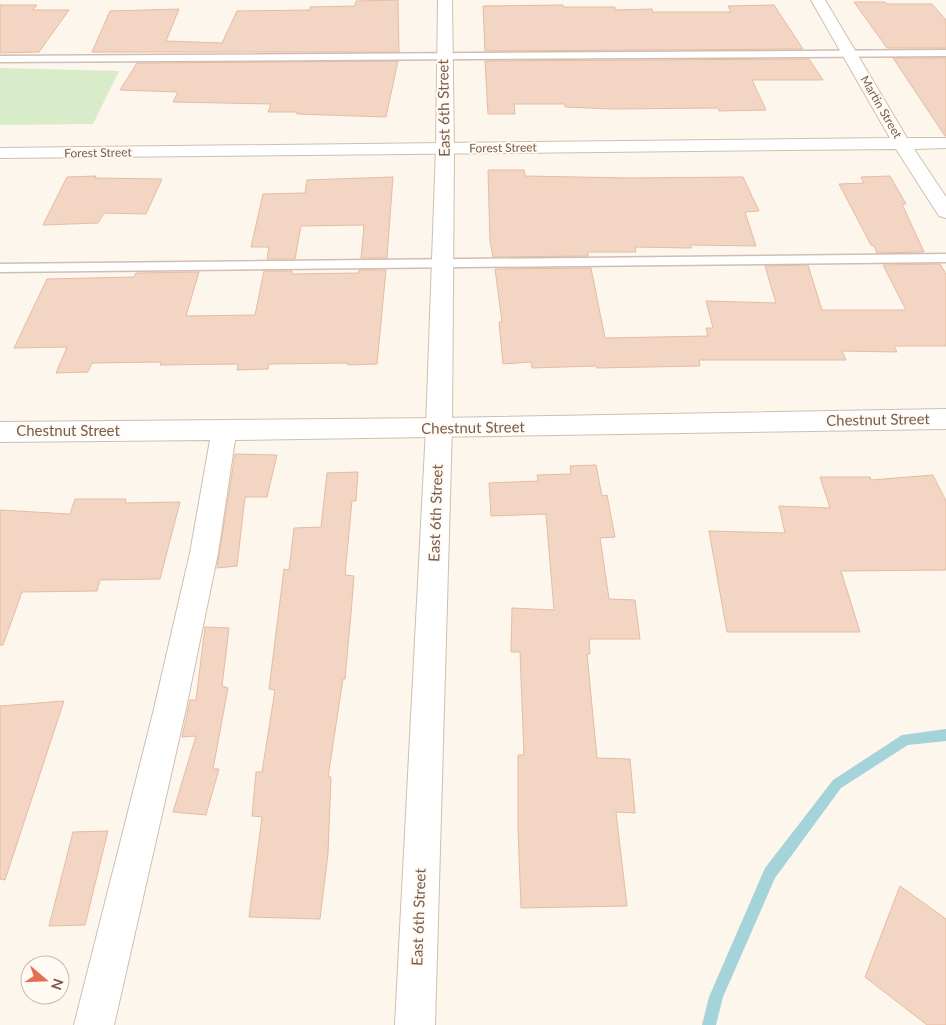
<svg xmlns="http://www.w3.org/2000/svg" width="946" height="1025" viewBox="0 0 946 1025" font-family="Lato,sans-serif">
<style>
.green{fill:#d8ecc9}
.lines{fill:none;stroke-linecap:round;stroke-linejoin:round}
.stream{fill:#a5d3da;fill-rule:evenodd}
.building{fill:#f3d5c3;stroke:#e6bba3}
.service-casing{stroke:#d1beb0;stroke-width:3}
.minor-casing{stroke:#d1beb0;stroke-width:2}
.tertiary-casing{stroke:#d1beb0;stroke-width:2}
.service{fill:#fff;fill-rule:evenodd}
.minor{fill:#fff;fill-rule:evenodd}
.tertiary{fill:#fff;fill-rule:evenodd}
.labels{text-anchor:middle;stroke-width:4;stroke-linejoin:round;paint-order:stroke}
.far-street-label{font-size:12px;fill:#7a5c4d;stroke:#fffaf3}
.street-label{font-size:15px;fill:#7a5c4d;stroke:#fffaf3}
</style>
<rect width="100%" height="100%" fill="#fdf6ec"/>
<path class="green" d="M0 68 119 71 93 124 0 125Z"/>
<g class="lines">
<path class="stream" d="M946 729V741L908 745 841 788 775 878 723 997 716 1025H702L709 997 765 868 833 780 902 735Z"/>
</g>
<path class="building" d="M398 0 399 52H92L110 11 179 9 166 41 222 43 237 11 310 10V7L355 6 356 1Z
M854 2H885L887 4H932L946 20V48H887Z
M0 5H37L33 10H69L39 52 0 53Z
M563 5V7H615V10L652 9 653 12H731L728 6 774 5 803 49 485 51 483 6Z
M893 58H946V136H945Z
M809 59 823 80H752L766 110 719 111 718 108 612 109 565 107V104H514L515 114H488L485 61Z
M398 61 386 117 297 114V112H268L271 104 173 102 178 92 120 90 137 63Z
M488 170H524L525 176 629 178 743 177 759 211 745 212 756 246 691 245V248L635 247 636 252H588V256L493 257 490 241Z
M96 176 95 178 162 179 146 214 104 213 98 223 43 225 67 177Z
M890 176 906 204H902L924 252 877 253 874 246 871 245 839 184 864 183 861 177Z
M393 177 387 258H361L364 225 301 226 295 259H267L269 247H251L263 194 305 193 307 180Z
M940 264 946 274V346H894L897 352 842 351 846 360H699L700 366 597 368 596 366 532 368 531 362 503 364 499 322H502L495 269 591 268 605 338 708 336 706 328H713L706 301 776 303 765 266 808 265 822 310H906L883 265Z
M359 270H386L377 364 348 365V363L269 364 268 369 237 370 238 364 160 365 161 362 92 363 88 372 56 373 67 347 14 348 47 279 134 277 136 273 199 272 186 316 255 315 264 271H292V274L359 273Z
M235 454 277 455 267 497H245L237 566 217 568Z
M596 465 602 496 607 495 615 537 600 538 609 599 635 600 640 639H589L590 654H587L597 758 630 759 635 813 616 812 627 906 521 908 518 828V755H524L520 652H511L512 608 554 610 546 514 491 516 489 483 538 481 537 475 571 474 570 466Z
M358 472 356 501H352L345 575 354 576 351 614 345 679H343L328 777H331L328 854 320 919 249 917 262 817 252 816 256 772H262L275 690 269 689 284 569 289 570 294 528 321 527 327 473Z
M933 475 946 501V570L841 571 860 632H727L709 531 785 533 779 506 830 508 820 477H870L871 480Z
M75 499H126L125 503 180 502 160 579 100 580 97 591 22 592 3 645H0V510L70 514Z
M205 627 229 628 222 686 228 688 213 769H219L206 815 173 812 196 736 182 737 190 700H196Z
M64 701 5 880 0 879V706Z
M108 831 85 925 49 926 73 832Z
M900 886 946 919V1025H927L865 977Z"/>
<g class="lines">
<g class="service-casing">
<path id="service" d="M946 50V56L0 62V56Z
M946 254V262L0 272V264Z"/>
</g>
<g class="minor-casing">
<path id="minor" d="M811 0H825L907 138H946V148L914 149 946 197V218L939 216 896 149 0 158V148L890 138Z
M946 409V429L235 440 218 553 185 713 114 1025H74L153 713 190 553 210 440 0 442V422L439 418Z"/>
</g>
<g class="tertiary-casing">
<path id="tertiary" d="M438 0H452L454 148 452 428 435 1025H395L426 428 436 148Z"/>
</g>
<use href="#service" class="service"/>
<use href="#minor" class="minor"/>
<use href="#tertiary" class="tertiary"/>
</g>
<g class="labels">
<g class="far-street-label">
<text transform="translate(881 107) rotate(60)" y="4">Martin Street</text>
<text transform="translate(503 148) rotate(-1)" y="4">Forest Street</text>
<text transform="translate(98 153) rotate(-1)" y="4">Forest Street</text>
</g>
<g class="street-label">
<text transform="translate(444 108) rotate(-91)" y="5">East 6th Street</text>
<text transform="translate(878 420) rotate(-1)" y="5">Chestnut Street</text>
<text transform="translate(473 428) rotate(-1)" y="5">Chestnut Street</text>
<text x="68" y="436">Chestnut Street</text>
<text transform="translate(436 513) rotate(-88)" y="5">East 6th Street</text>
<text transform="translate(419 917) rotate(-88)" y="5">East 6th Street</text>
</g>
</g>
<g transform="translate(45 980) rotate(109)"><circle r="24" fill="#fffaf3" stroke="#cabbb1"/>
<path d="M0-4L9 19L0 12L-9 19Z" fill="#e76f51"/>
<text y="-8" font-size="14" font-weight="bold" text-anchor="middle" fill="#7a5c4d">N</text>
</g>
</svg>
